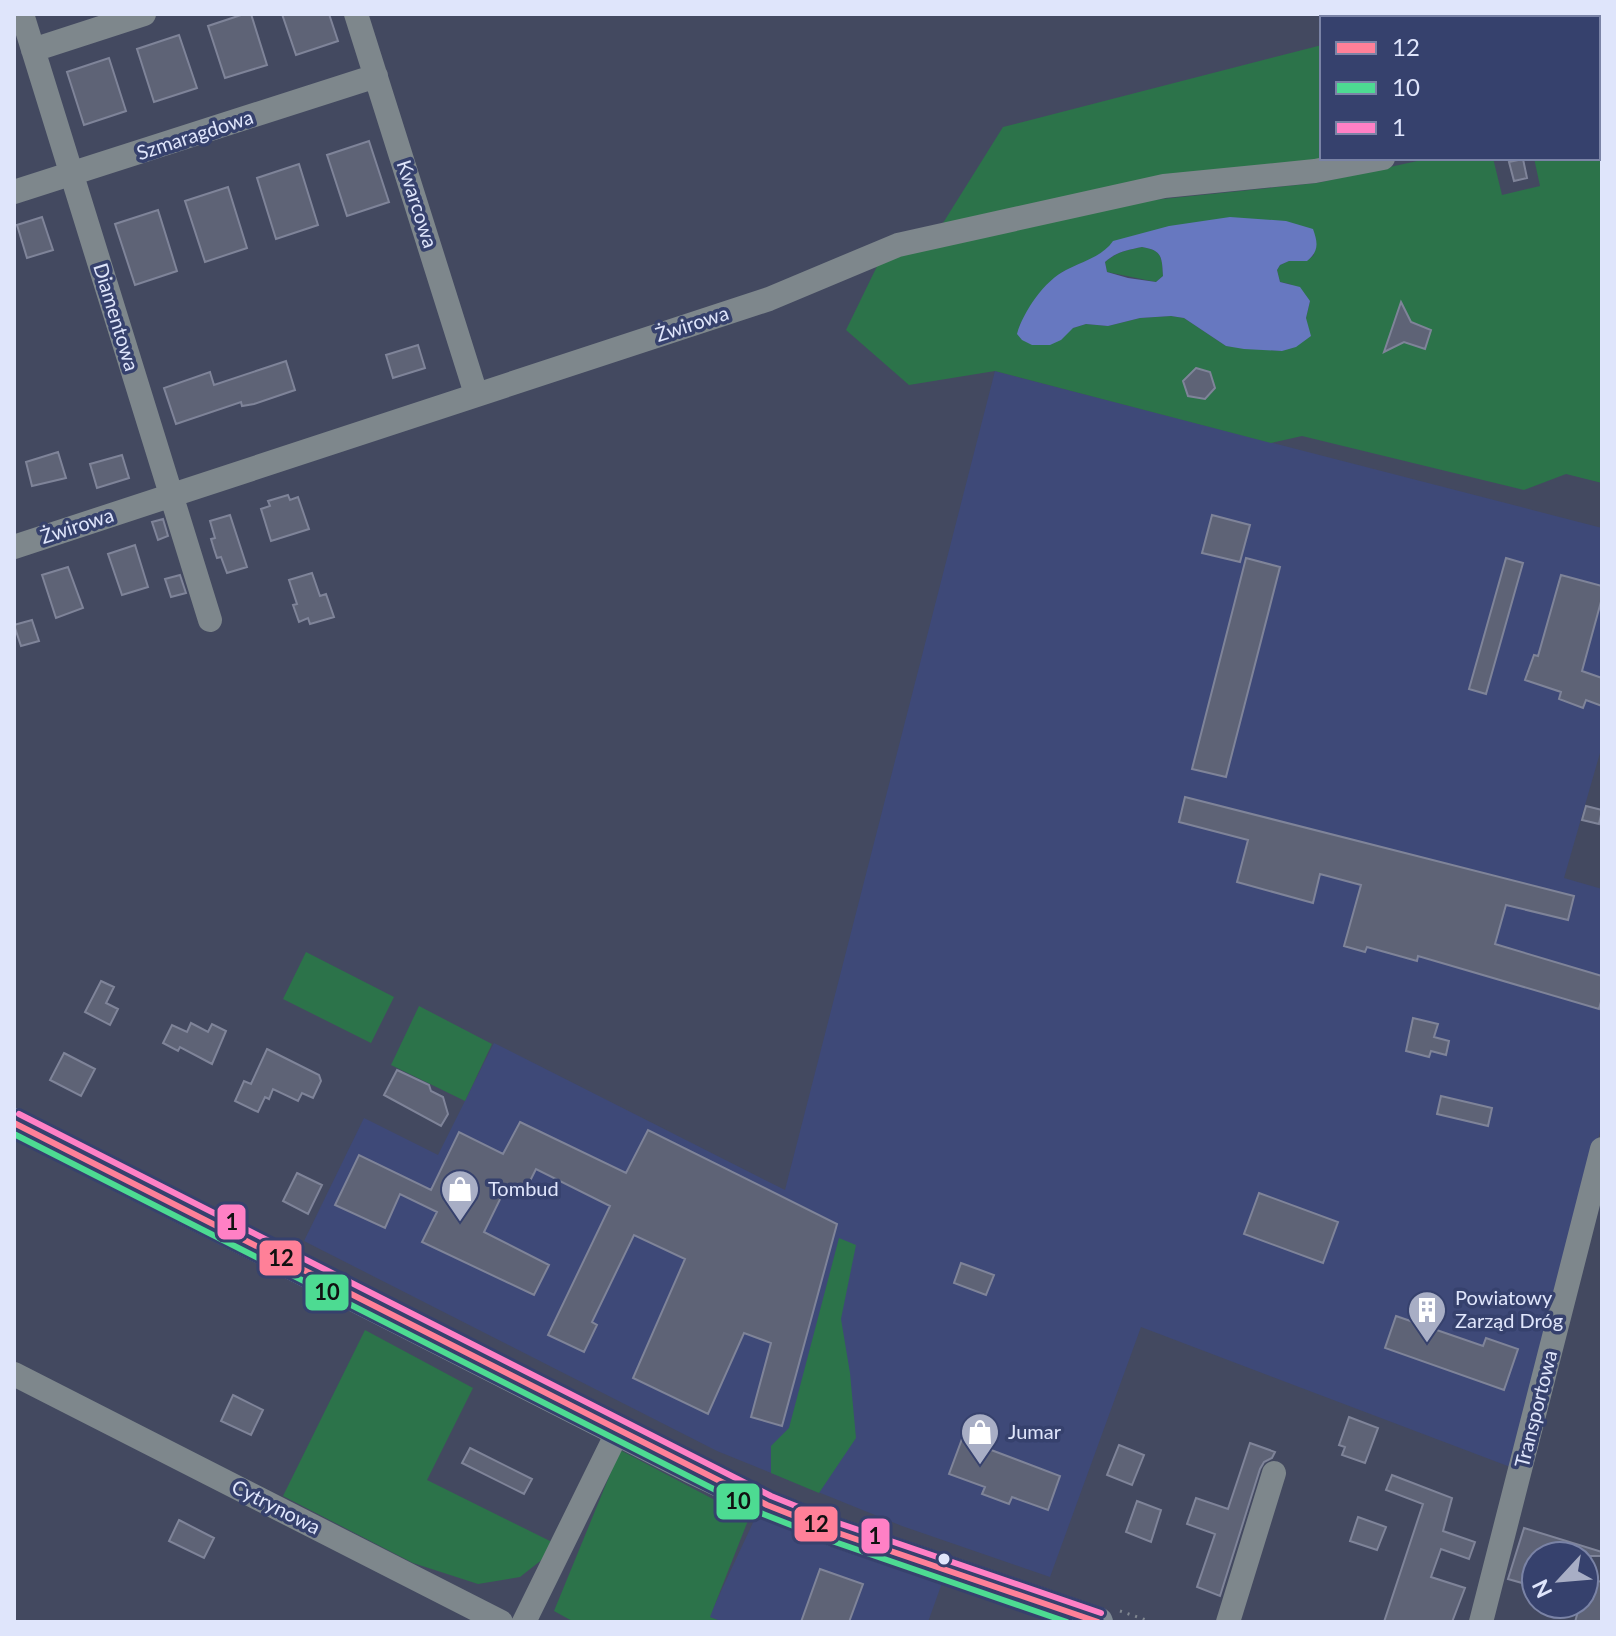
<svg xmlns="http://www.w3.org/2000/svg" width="1616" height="1636" viewBox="0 0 1616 1636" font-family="Lato,sans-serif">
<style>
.built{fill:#3e4978}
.green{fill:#2c734a;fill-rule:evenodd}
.water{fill:#6778c0;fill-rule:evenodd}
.building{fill:#5e6376;stroke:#7f8499;stroke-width:2}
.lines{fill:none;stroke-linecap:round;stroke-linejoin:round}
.path{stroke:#808790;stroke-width:3;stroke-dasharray:2 6;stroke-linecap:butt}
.minor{stroke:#7e878c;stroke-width:24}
.major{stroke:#7e8993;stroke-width:30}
.bus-1-casing{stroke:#36416d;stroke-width:12}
.bus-2-casing{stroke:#36416d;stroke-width:12}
.bus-3-casing{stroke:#36416d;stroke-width:12}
.bus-1{stroke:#ff8098;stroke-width:6}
.bus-2{stroke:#4ddb92;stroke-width:6}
.bus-3{stroke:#ff80c5;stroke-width:6}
.bus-dot{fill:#dfe5fb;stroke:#36416d;stroke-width:3}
.labels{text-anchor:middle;stroke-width:7;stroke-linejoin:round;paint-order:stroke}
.street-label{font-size:20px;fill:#dfe5fb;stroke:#36416d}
.poi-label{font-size:20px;fill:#dfe5fb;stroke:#36416d;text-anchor:start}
.line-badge{stroke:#36416d;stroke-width:3}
.pale-badge-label{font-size:22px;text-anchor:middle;font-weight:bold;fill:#111}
</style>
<rect width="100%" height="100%" fill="#434960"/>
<path class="built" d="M995 371 1602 528V746L1564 878 1602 889V1124L1513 1468 1141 1327 1050 1577 902 1526 717 1451 304 1241 364 1118 438 1155 494 1043 785 1190Z
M757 1514 942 1583 928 1622H723L709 1617Z"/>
<path class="green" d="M1322 45V149L1319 164 943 223 1003 127Z
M1602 119V483L1566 474 1524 490 1302 436 1271 443 995 371 909 385 846 330 881 258 1124 203 1317 183 1431 158H1493L1502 195 1540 186 1534 158H1598V120ZM1286 221 1314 255 1306 261H1289L1280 265 1277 270 1280 282 1290 284 1310 301 1306 318 1282 351 1226 346 1184 318 1171 316 1140 318 1108 326 1086 324 1073 328 1019 326 1042 291 1062 272 1106 252ZM1196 368 1210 372 1215 388 1205 399 1188 396 1183 381Z
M1142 247C1162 250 1162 257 1163 276L1156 282 1107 272 1105 262C1117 252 1127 250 1142 247Z
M306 952 394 997 371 1043 283 999Z
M419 1006 492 1044 465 1101 391 1065Z
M839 1238 856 1245 841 1319 850 1373 856 1438 819 1493 771 1473V1446L789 1428Z
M365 1330 473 1388 427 1480 556 1544 553 1551 520 1577 478 1584 413 1563 283 1496Z
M620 1450 749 1518 710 1617 723 1622H574L554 1611Z"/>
<path class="water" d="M1230 217 1286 221 1313 229C1318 243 1319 251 1307 261H1289L1280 265 1277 270 1280 282 1300 287 1310 301 1306 318 1311 336 1296 347 1282 351 1244 349 1226 346 1184 318 1171 316 1140 318 1108 326 1086 324 1073 328 1061 340 1050 345H1032L1022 340 1017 334C1023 312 1045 280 1066 270 1083 261 1102 257 1113 241L1169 226ZM1142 247C1162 250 1162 257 1163 276L1156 282 1128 278 1107 272 1105 262C1116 252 1127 250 1142 247Z"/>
<path class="building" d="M244 14H251L267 65 225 78 208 26Z
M282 14H329L338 41 296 55Z
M179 35 197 88 154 102 137 49Z
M109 58 126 111 84 125 67 72Z
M369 141 389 202 347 216 327 155Z
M1523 159 1527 178 1514 181 1509 162Z
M299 164 318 225 276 239 257 178Z
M228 187 247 248 205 262 185 201Z
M158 210 177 271 135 285 115 224Z
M42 217 53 250 27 258 17 225Z
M1401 302 1411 322 1431 330 1425 349 1404 342 1384 352Z
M418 345 425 368 393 378 386 355Z
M286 361 295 390 254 404 242 406 241 402 176 424 164 388 210 372 214 385Z
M1196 368 1210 372 1215 388 1205 399 1188 396 1183 381Z
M58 452 66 478 32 486 26 462Z
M122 455 129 478 97 488 90 464Z
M288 495 290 500 298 497 309 529 271 541 261 509 270 506 268 501Z
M230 515 247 567 227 573 221 557 217 558 214 549 211 539 215 538 210 521Z
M1212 515 1250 525 1240 562 1202 553Z
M163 519 168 536 158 540 152 522Z
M135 545 148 587 122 595 108 554Z
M1246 558 1280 567 1226 777 1192 769Z
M1506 558 1523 563 1486 694 1469 689Z
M68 567 83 608 56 618 42 575Z
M312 573 320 596 326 594 334 617 310 624 308 618 299 622 293 605 297 604 289 580Z
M180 575 186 593 171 597 165 579Z
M1561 575 1602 586V598L1582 671 1602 678V706L1586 700 1583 708 1559 699 1561 692 1525 680 1534 655 1538 656Z
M32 620 39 641 21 646 14 625Z
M1185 797 1574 896 1568 920 1506 905 1495 944 1602 976V998L1599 1009 1418 956 1417 961 1367 947 1365 952 1344 946 1361 885 1320 874 1313 903 1237 882 1248 840 1179 822Z
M1586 806 1602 810 1599 824 1582 820Z
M101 981 114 987 106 1003 118 1009 110 1025 85 1012Z
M1413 1018 1438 1024 1434 1037 1449 1041 1446 1055 1431 1051 1429 1057 1406 1051Z
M191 1023 208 1032 212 1024 226 1031 212 1064 180 1047 178 1051 163 1043 172 1025 187 1032Z
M267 1049 319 1075 321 1081 313 1098 302 1093 298 1101 273 1089 269 1099 265 1097 258 1112 235 1101 244 1081 251 1084Z
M64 1053 95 1069 81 1096 50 1080Z
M397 1070 429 1085 431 1091 443 1097 448 1114 441 1126 384 1095Z
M1441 1096 1492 1108 1488 1126 1437 1114Z
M520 1122 626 1173 648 1130 837 1224 782 1426 751 1417 771 1343 744 1333 708 1414 633 1378 685 1259 634 1235 592 1322 597 1325 584 1352 548 1335 610 1206 536 1169 522 1197 505 1189 484 1232 549 1265 534 1295 422 1242 437 1212 400 1194 385 1228 335 1205 359 1155 431 1190 459 1132 503 1154Z
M297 1173 322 1185 308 1214 283 1201Z
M1259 1193 1338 1222 1323 1263 1244 1234Z
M961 1263 994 1275 986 1295 954 1283Z
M1396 1316 1483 1346 1486 1338 1518 1349 1504 1390 1385 1348Z
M233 1395 263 1410 251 1435 221 1421Z
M1349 1417 1378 1428 1365 1463 1342 1455 1345 1447 1339 1445Z
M962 1439 1060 1476 1048 1510 1012 1497 1009 1504 982 1494 985 1487 949 1474Z
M1250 1443 1275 1452 1272 1458 1264 1462 1260 1469 1220 1596 1197 1587 1215 1534 1187 1524 1196 1498 1228 1509Z
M1119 1445 1144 1455 1132 1485 1107 1475Z
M470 1448 532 1479 524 1494 462 1463Z
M1392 1475 1452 1498 1443 1531 1475 1542 1469 1559 1441 1549 1431 1577 1465 1588 1452 1622H1384L1423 1504 1386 1490Z
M1137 1501 1161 1510 1151 1542 1126 1532Z
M1358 1517 1386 1527 1377 1550 1350 1541Z
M179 1520 214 1538 204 1558 169 1541Z
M1524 1528 1602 1552V1556H1536L1529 1585 1508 1579Z
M820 1569 863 1584 849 1622H801Z
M1587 1578 1602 1582V1622H1575L1580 1604H1584Z"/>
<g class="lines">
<path class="path" d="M1120 1611 1152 1622"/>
<path class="minor" d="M22 14 210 620
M356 14 476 394
M33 50 144 14
M1598 113 1602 112
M14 192 376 76
M14 547 769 299 898 245 1164 186 1315 171 1383 158
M14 1374 501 1622
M524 1622 618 1431
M1228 1622 1274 1473
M1481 1622 1602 1149"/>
<path class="major" d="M14 1123 690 1468 767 1505 835 1532 1098 1622"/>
<g class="bus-1-casing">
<path id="bus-1" d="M14 1123 767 1505 835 1532 1098 1622"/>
</g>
<g class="bus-2-casing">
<path id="bus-2" d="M14 1134 763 1514 832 1541 1067 1622"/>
</g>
<g class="bus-3-casing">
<path id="bus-3" d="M19 1114 771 1496 838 1523 1101 1613"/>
</g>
<use href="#bus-1" class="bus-1"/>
<use href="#bus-2" class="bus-2"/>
<use href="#bus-3" class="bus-3"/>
</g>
<defs>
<g id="shop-pin" transform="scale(2)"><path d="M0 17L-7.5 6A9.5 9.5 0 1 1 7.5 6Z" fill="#a8aec5" stroke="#36416d"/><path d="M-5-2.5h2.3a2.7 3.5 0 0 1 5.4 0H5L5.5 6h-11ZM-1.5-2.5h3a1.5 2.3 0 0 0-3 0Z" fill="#fff"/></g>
<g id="building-pin" transform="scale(2)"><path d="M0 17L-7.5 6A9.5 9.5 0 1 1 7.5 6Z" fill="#a8aec5" stroke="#36416d"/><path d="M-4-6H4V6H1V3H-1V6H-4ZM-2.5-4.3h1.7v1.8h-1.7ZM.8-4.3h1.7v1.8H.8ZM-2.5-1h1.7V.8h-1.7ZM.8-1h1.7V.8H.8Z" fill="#fff"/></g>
</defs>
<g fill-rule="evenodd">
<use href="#shop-pin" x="460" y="1189"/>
<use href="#building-pin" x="1427" y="1310"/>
<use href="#shop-pin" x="980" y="1432"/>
</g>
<circle class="bus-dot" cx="944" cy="1559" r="7"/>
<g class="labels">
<g class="street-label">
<text transform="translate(195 135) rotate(-18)" y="7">Szmaragdowa</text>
<text transform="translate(417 204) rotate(72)" y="7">Kwarcowa</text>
<text transform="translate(116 317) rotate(73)" y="7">Diamentowa</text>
<text transform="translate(692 324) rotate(-18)" y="7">Żwirowa</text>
<text transform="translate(77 526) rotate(-18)" y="7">Żwirowa</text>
<text transform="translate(1536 1409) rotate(-76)" y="7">Transportowa</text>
<text transform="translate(276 1507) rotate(27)" y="7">Cytrynowa</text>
</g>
<g class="poi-label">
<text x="488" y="1196">Tombud</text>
<text x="1455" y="1305">Powiatowy<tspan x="1455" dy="23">Zarząd Dróg</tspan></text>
<text x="1008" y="1439">Jumar</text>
</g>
</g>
<g class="line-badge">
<rect x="216" y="1203" width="31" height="38" rx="8" fill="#ff80c5"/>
<rect x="258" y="1239" width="45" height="38" rx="8" fill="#ff8098"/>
<rect x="304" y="1273" width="46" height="39" rx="8" fill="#4ddb92"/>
<rect x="715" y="1482" width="46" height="39" rx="8" fill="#4ddb92"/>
<rect x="793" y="1505" width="46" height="38" rx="8" fill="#ff8098"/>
<rect x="860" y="1517" width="31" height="38" rx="8" fill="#ff80c5"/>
</g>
<g class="pale-badge-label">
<text x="232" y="1230">1</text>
<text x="281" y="1266">12</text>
<text x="327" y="1300">10</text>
<text x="738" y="1509">10</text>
<text x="816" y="1532">12</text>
<text x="875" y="1544">1</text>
</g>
<rect width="1616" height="1636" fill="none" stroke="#dfe5fb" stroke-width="32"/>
<rect x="1320" y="16" width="280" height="144" fill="#36416d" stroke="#7a83a6" stroke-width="2"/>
<rect x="1336" y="42" width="40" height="12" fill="#ff8098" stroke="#7a83a6" stroke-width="2"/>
<text x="1392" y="56" font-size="24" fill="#dfe5fb">12</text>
<rect x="1336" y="82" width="40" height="12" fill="#4ddb92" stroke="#7a83a6" stroke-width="2"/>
<text x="1392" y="96" font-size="24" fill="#dfe5fb">10</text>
<rect x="1336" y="122" width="40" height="12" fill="#ff80c5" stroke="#7a83a6" stroke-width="2"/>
<text x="1392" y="136" font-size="24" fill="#dfe5fb">1</text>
<g transform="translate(1560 1580) rotate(244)"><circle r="38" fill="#36416d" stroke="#7a83a6" stroke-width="2"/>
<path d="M0-6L14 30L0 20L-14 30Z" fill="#a8aec5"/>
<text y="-12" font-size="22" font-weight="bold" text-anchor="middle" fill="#dfe5fb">N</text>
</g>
</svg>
